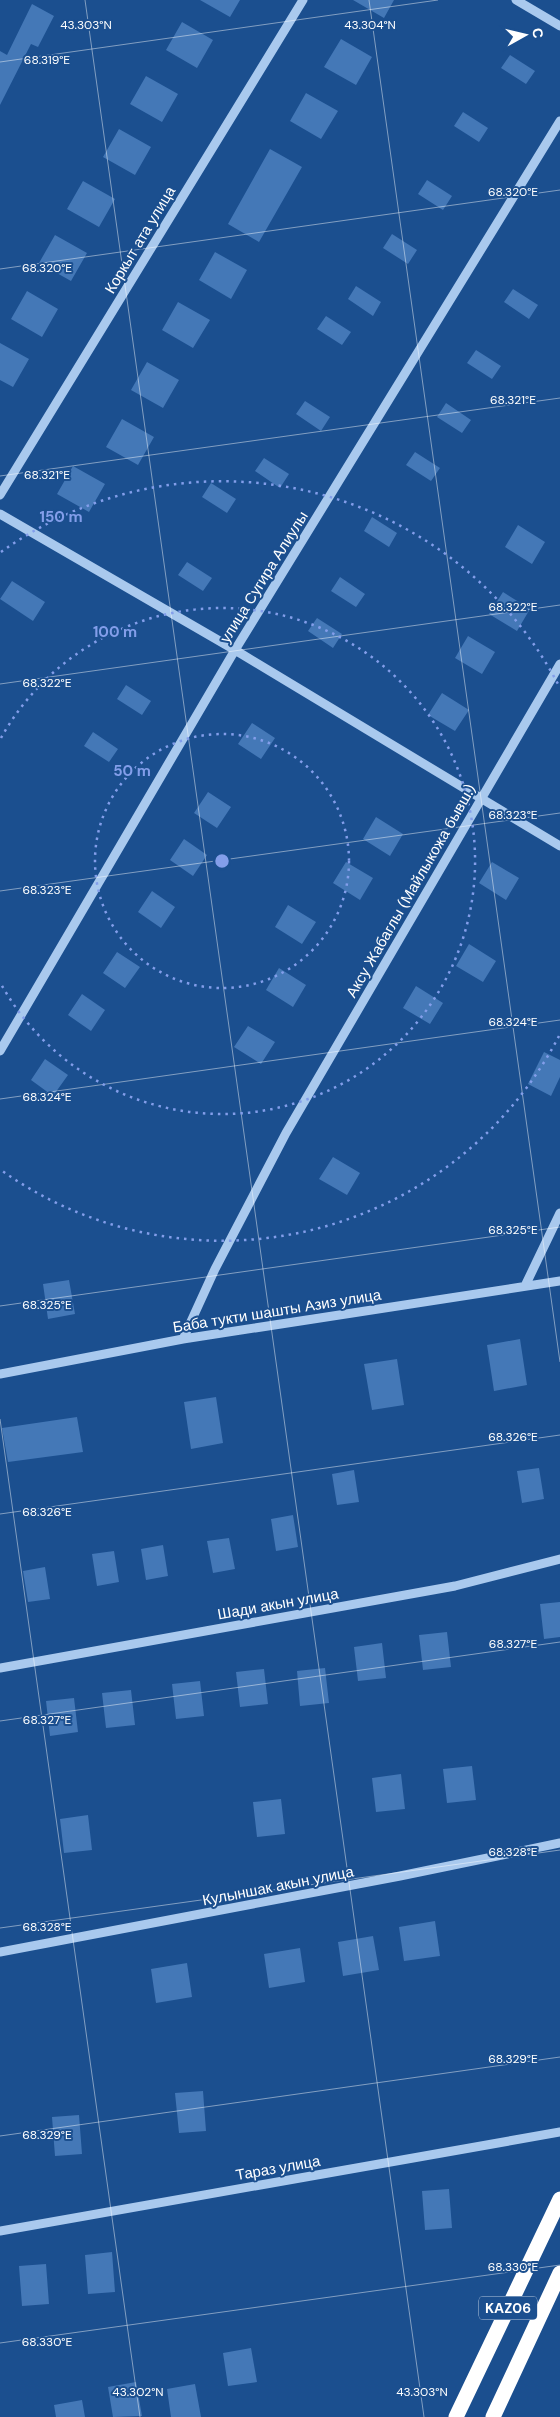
<svg xmlns="http://www.w3.org/2000/svg" width="560" height="2417" viewBox="0 0 560 2417" font-family="'DM Sans',sans-serif">
<style>
.building{fill:#4478b7}
.lines{fill:none;stroke-linecap:round;stroke-linejoin:round}
.minor{stroke:#a9c9ee;stroke-width:9}
.highway{stroke:#fff;stroke-width:15}
.ticks{fill:none;stroke:#fff;stroke-width:1;stroke-opacity:0.45}
.ring{fill:none;stroke:#839eea;stroke-width:2.5;stroke-dasharray:2.5 5}
.labels{text-anchor:middle;stroke-width:4;stroke-linejoin:round;paint-order:stroke}
.shield{fill:#1b4f8f;stroke:#bbcadd;stroke-width:1}
.shield-label{font-size:14px;font-weight:bold;fill:#fff}
.street-label{font-size:15px;fill:#fff;stroke:#1b4f8f}
.ticks-label{font-size:12px;text-anchor:middle;fill:#fff;stroke:#1b4f8f;stroke-width:4;stroke-linejoin:round;paint-order:stroke}
.centre{fill:#839eea;stroke:#1b4f8f;stroke-width:2.5}
.ring-label{font-size:15px;text-anchor:middle;font-weight:bold;fill:#839eea;stroke:#1b4f8f;stroke-width:4;stroke-linejoin:round;paint-order:stroke}
</style>
<rect width="100%" height="100%" fill="#1b4f8f"/>
<path class="building" d="M200 0H240L230 17Z
M353 0H394L384 18Z
M32 4 54 16 38 47 31 44 0 105V51L7 55Z
M182 22 213 40 197 68 166 50Z
M341 39 372 57 356 85 324 67Z
M510 55 535 71 526 84 501 68Z
M146 76 178 94 162 122 130 104Z
M306 93 338 111 321 139 290 121Z
M463 112 488 128 479 142 454 126Z
M119 129 151 147 135 175 103 157Z
M270 149 302 167 259 242 228 224Z
M427 180 452 196 443 210 418 194Z
M83 181 115 199 99 227 67 209Z
M392 234 417 250 408 264 383 248Z
M55 235 87 253 71 281 39 263Z
M215 252 247 270 231 299 199 280Z
M356 286 381 302 373 316 348 299Z
M513 289 538 305 529 319 504 302Z
M27 291 58 309 42 337 11 319Z
M178 302 210 320 193 348 162 330Z
M326 316 351 332 342 345 317 329Z
M0 343 29 359 13 387 0 380Z
M476 350 501 366 492 379 467 363Z
M147 362 179 380 163 408 131 390Z
M305 401 330 417 321 431 296 414Z
M446 403 471 420 462 433 437 417Z
M122 419 154 437 138 465 106 447Z
M415 452 440 468 431 481 406 465Z
M264 458 289 474 280 488 255 471Z
M73 466 105 484 89 512 57 494Z
M211 483 236 499 227 513 202 497Z
M372 517 397 533 389 547 364 531Z
M518 525 545 542 532 564 505 547Z
M187 562 212 578 203 591 178 575Z
M340 577 365 594 356 607 331 591Z
M12 581 45 602 33 621 0 599Z
M503 592 530 609 517 631 489 614Z
M317 618 342 634 333 648 308 631Z
M468 636 495 652 482 674 455 658Z
M126 685 151 701 142 715 117 699Z
M442 693 469 710 455 731 428 715Z
M252 723 275 738 261 759 238 744Z
M93 732 118 749 109 762 84 746Z
M208 792 231 807 217 828 194 813Z
M376 817 403 834 390 856 363 839Z
M184 839 207 855 193 876 170 860Z
M346 862 373 878 360 900 333 883Z
M492 862 519 878 506 900 479 883Z
M152 891 175 907 161 928 138 912Z
M288 905 316 922 302 944 275 927Z
M469 944 496 961 483 982 456 966Z
M117 952 140 967 125 988 103 973Z
M279 968 306 985 293 1007 266 990Z
M416 986 443 1003 430 1024 403 1008Z
M82 994 105 1010 91 1031 68 1015Z
M248 1026 275 1042 261 1064 234 1047Z
M544 1052 560 1060V1077L551 1096 528 1084Z
M45 1059 68 1075 53 1096 31 1080Z
M333 1157 360 1173 347 1195 319 1179Z
M69 1280 75 1314 48 1319 43 1284Z
M520 1339 527 1385 494 1391 487 1345Z
M397 1359 404 1405 372 1410 364 1364Z
M216 1397 223 1443 191 1449 184 1402Z
M77 1417 83 1452 8 1462 2 1428Z
M539 1468 544 1499 522 1503 517 1471Z
M354 1470 359 1502 337 1505 332 1474Z
M293 1515 298 1547 276 1551 271 1519Z
M229 1538 235 1569 213 1573 207 1541Z
M163 1545 168 1576 146 1580 141 1549Z
M114 1551 119 1582 97 1586 92 1554Z
M45 1567 50 1599 28 1602 23 1571Z
M560 1602V1637L544 1639 540 1604Z
M447 1632 451 1667 423 1670 419 1635Z
M382 1643 386 1678 358 1681 354 1647Z
M325 1668 329 1703 300 1706 297 1671Z
M264 1669 268 1704 240 1707 236 1672Z
M200 1681 204 1716 176 1719 172 1684Z
M131 1690 135 1725 106 1728 102 1693Z
M74 1698 78 1732 50 1736 46 1701Z
M472 1766 476 1800 447 1803 443 1769Z
M401 1774 405 1809 376 1812 372 1778Z
M281 1799 285 1834 257 1837 253 1802Z
M88 1815 92 1850 64 1853 60 1819Z
M435 1921 440 1956 404 1961 399 1927Z
M373 1936 379 1970 343 1976 338 1942Z
M300 1948 305 1982 269 1988 264 1954Z
M187 1963 192 1997 156 2003 151 1969Z
M203 2091 206 2131 179 2133 175 2093Z
M79 2115 82 2154 55 2156 52 2117Z
M449 2189 452 2228 425 2230 422 2191Z
M112 2252 115 2292 88 2294 85 2255Z
M46 2264 49 2304 22 2306 19 2266Z
M251 2348 257 2382 228 2386 223 2353Z
M136 2382 142 2416 113 2417 108 2387Z
M195 2384 201 2417H171L167 2389Z
M82 2400 85 2417H56L54 2405Z"/>
<g class="lines">
<path class="minor" d="M516 0 560 26
M0 495 303 0
M0 514 235 650 560 846
M0 1051 235 650 560 121
M525 1286 560 1213
M183 1339 215 1269 286 1133 560 664
M0 1374 183 1339 560 1281
M0 1668 455 1586 560 1559
M0 1952 400 1876 560 1843
M0 2231 560 2132"/>
<path class="highway" d="M456 2417 560 2199
M493 2417 560 2273"/>
</g>
<path class="ticks" d="M85 0 424 2417M369 0 560 1362M0 62 438 0M0 269 560 190M0 476 560 398M0 684 560 605M0 891 560 813M0 1099 560 1020M0 1306 560 1227M0 1419 140 2417M0 1514 560 1435M0 1721 560 1642M0 1928 560 1850M0 2136 560 2057M0 2343 560 2265"/>
<g class="ring">
<circle cx="222" cy="861" r="127"/>
<path d="M1 738A253 253 0 1 1 1 984"/>
<path d="M559 1036A380 380 0 0 1 1 1170M1 552A380 380 0 0 1 559 686"/>
</g>
<g class="labels">
<rect class="shield" x="479" y="2296.5" width="58" height="23" rx="4"/>
<g class="shield-label">
<text x="508" y="2313">KАZ06</text>
</g>
<g class="street-label">
<text transform="translate(140 240) rotate(-59)" y="5">Коркыт ата улица</text>
<text transform="translate(264 577) rotate(-58)" y="5">улица Сугира Алиулы</text>
<text transform="translate(411 891) rotate(-60)" y="5">Аксу Жабаглы (Майлыкожа бывш.)</text>
<text transform="translate(277 1311) rotate(-9)" y="5">Баба тукти шашты Азиз улица</text>
<text transform="translate(278 1604) rotate(-10)" y="5">Шади акын улица</text>
<text transform="translate(278 1886) rotate(-11)" y="5">Кулыншак акын улица</text>
<text transform="translate(278 2168) rotate(-10)" y="5">Тараз улица</text>
</g>
</g>
<g class="ticks-label">
<text x="86" y="29">43.303°N</text>
<text x="370" y="29">43.304°N</text>
<text x="47" y="64">68.319°E</text>
<text x="513" y="196">68.320°E</text>
<text x="47" y="272">68.320°E</text>
<text x="513" y="404">68.321°E</text>
<text x="47" y="479">68.321°E</text>
<text x="513" y="611">68.322°E</text>
<text x="47" y="687">68.322°E</text>
<text x="513" y="819">68.323°E</text>
<text x="47" y="894">68.323°E</text>
<text x="513" y="1026">68.324°E</text>
<text x="47" y="1101">68.324°E</text>
<text x="513" y="1234">68.325°E</text>
<text x="47" y="1309">68.325°E</text>
<text x="513" y="1441">68.326°E</text>
<text x="47" y="1516">68.326°E</text>
<text x="513" y="1648">68.327°E</text>
<text x="47" y="1724">68.327°E</text>
<text x="513" y="1856">68.328°E</text>
<text x="47" y="1931">68.328°E</text>
<text x="513" y="2063">68.329°E</text>
<text x="47" y="2139">68.329°E</text>
<text x="513" y="2271">68.330°E</text>
<text x="47" y="2346">68.330°E</text>
<text x="138" y="2396">43.302°N</text>
<text x="422" y="2396">43.303°N</text>
</g>
<circle cx="222" cy="861" r="8" class="centre"/>
<g class="ring-label">
<text x="61" y="522">150 m</text>
<text x="115" y="637">100 m</text>
<text x="132" y="776">50 m</text>
</g>
<g transform="translate(525 35) rotate(82)" stroke="#1b4f8f" stroke-width="4" paint-order="stroke">
<path d="M0-4L9 19L0 12L-9 19Z" fill="#ffffff"/>
<text y="-8" font-size="14" font-weight="bold" text-anchor="middle" fill="#ffffff">С</text>
</g>
</svg>
